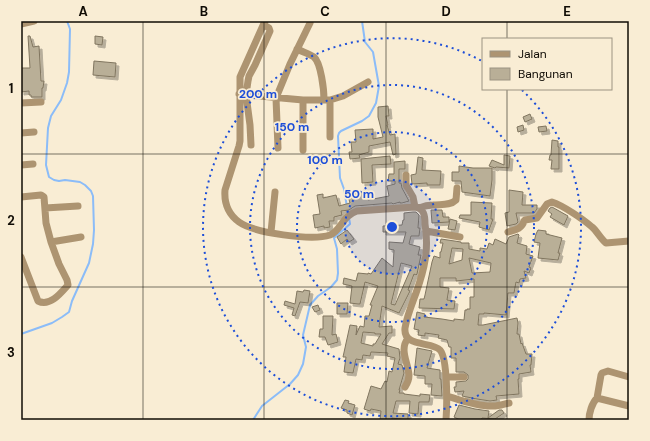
<svg xmlns="http://www.w3.org/2000/svg" width="650" height="441" viewBox="0 0 650 441" font-family="'DM Sans',sans-serif">
<style>
.lines{fill:none;stroke-linecap:round;stroke-linejoin:round}
.stream{stroke:#8bbcf8;stroke-width:2}
.building{fill:#b9af97;stroke:#80755f;fill-rule:evenodd;filter:url(#shadow)}
.minor{stroke:#ad9471;stroke-width:7}
.grid{fill:none;stroke:#100c05;stroke-width:1;stroke-opacity:0.55}
.ring{fill:none;stroke:#1d4ed8;stroke-width:2;stroke-dasharray:2 4}
.centre{fill:#1d4ed8;stroke:#f9edd4;stroke-width:2}
.ring-label{font-size:12px;text-anchor:middle;font-weight:bold;fill:#1d4ed8;stroke:#f9edd4;stroke-width:3.5;stroke-linejoin:round;paint-order:stroke}
.neatline{fill:none;stroke:#100c05;stroke-width:1.5}
.grid-label{font-size:13px;text-anchor:middle;font-weight:bold;fill:#100c05}
</style>
<defs>
<filter id="shadow"><feDropShadow dx="3" dy="3" stdDeviation="0" flood-color="#0004"/></filter>
</defs>
<rect width="100%" height="100%" fill="#f9edd4"/>
<g class="lines">
<path class="stream" d="M348 213 344 189 340 178 338 136 339 133 341 131 362 121 369 116 376 103 379 86 373 52 365 42 362 21
M21 334 52 323 62 317 69 312 72 301 89 263 93 244 94 230 93 196 91 191 85 185 80 182 65 180 59 181 54 180 49 177 46 165 48 128 51 116 61 100 67 83 69 72 70 29 67 21
M253 420 262 406 290 384 298 375 303 364 306 347 303 335 310 305 318 296 331 287 337 280 338 273 337 249 334 238 350 224 349 218"/>
</g>
<path class="building" d="M28 36H30L33 47 39 46 41 81H44L43 88H42V97H31V95H29V91L21 92V68H30Z
M95 36 103 37 102 45 95 44Z
M94 61 116 63 115 77 93 75Z
M388 106 389 116H386L388 125H387L390 135 395 134 396 154 393 155 390 142 369 146V152L359 155 360 158 350 159 349 152H352L351 142H356L355 130 373 129V139L383 137 378 117V107Z
M530 114 532 119 525 122 523 117Z
M523 125 524 130 518 132 517 127Z
M546 126 547 131 539 132 538 127Z
M552 140 558 141V147H559V169H551L552 160H549L550 155H551Z
M504 155 510 156 509 168 496 167 495 168 489 166 492 160 504 165Z
M390 156 391 164 372 165 373 182 362 183 361 159Z
M418 157 423 158 422 170 441 171 440 185H427V183L412 184 411 175 416 174Z
M405 161V169H399V183H401L402 188 409 201 402 203H400V202L393 204 392 203 355 206 349 210 341 211 342 215 334 217V221H329L330 227 324 228V226L315 228 313 215 320 214 317 195 323 194V198L336 195 339 206 350 203 348 196 365 191 368 200 389 196 387 186 395 184V181H388L389 174H394V162Z
M459 166 473 168H492V180L490 196 462 192 461 181H452V172H459Z
M509 190 523 192 522 205H537V209L534 213H516L518 222 516 224 507 226 505 213 509 212Z
M471 202 492 203 491 219H493L489 230 479 227 480 222 459 218 460 215H471Z
M552 207 568 216 564 225 550 217 552 214 548 211 550 208Z
M431 210H442L443 217H449V222L432 223Z
M413 212H416L419 215 418 228H420L419 236H411L409 244 420 247 418 255H421L417 274 416 275 414 274 408 290 410 291 399 313 382 306 379 327 392 326V333H389L382 344 399 349 400 358 398 364 402 365 404 373 399 390H400L399 393H404V394L420 396V394L430 395 429 402H419L418 414 409 413 410 401H396L393 413 408 414V420L392 418V420H380L381 411 371 409 370 411 364 409 371 386 381 389 385 381 387 382 389 371 392 372 395 358 387 356 388 353 371 352 370 356 363 355 362 360 356 359 353 373 344 372 346 357H343L350 325 357 326 356 335 360 326 364 327 365 316H369L372 305H370L378 286 365 282 360 304H358L350 303 352 286 343 284 344 278 356 281 358 273 368 274V273L371 274 382 258 393 267 394 250 389 249V242L403 243 406 232H383V226L402 225 403 220H404V213ZM401 263 412 266 395 305 391 304ZM363 332 375 333V334H381L375 344H373V346L361 343Z
M450 219 457 221 455 230 448 229Z
M347 230 354 239 349 242 347 239 341 244 337 237Z
M538 230 546 231V234L562 238 558 253H560L558 260 538 258 540 243 534 242 536 234Z
M518 234 519 235 517 243 527 246 526 254 533 256 529 267 531 268 529 273 524 271 526 278 520 279 519 283 516 282 514 293H508L506 315 484 313V314H479L478 325H483L517 318 518 323 517 334H519L521 344 522 343 526 354H532L531 365H530L531 372 519 374V379H518L519 394 496 396 497 400 490 401 477 399 462 396 464 391 455 392 454 387H456V382L466 381 468 379V375L464 372H456V358H451V347H449L447 340 438 338 439 335 425 333V336L418 335 419 330 414 329 417 312 425 314 424 317 442 319 454 321V319L464 320 465 310H467V309H470V297H474V279L456 281V278H440V287L449 288 447 300 455 301 454 309 419 308 420 299H424L425 295 432 262 434 256 440 258V252H441L443 243H440L441 239 461 242V243H469V249L480 251V248L487 249 489 243 493 245 495 239 506 244 509 237ZM452 248 463 249 462 260 449 264ZM469 258 491 263 490 272 472 273Z
M304 290 310 291 308 303 300 302 295 316 292 315 294 308 284 305 285 301 295 304 297 291 303 292Z
M337 303H348L347 314H337Z
M318 305 320 310 315 312 312 307Z
M323 316H333L332 335 336 334 338 342 328 345 325 337H319L320 329H323Z
M417 348 432 351 427 368 440 370V379H441L442 396 431 395 432 384H425V376L414 375Z
M345 400 349 401 348 403 355 405 352 415 347 413V410L341 408Z
M459 405 475 409 489 411 488 418 499 410H502L504 413 495 419 482 418 481 420H460L454 417Z"/>
<g class="lines">
<path class="minor" d="M265 21 240 77V141L239 146 225 190C224 203 228 214 239 222 254 233 312 241 330 235 341 231 342 216 357 211L415 207C424 208 425 216 425 224 429 249 425 268 416 293 412 304 407 316 405 328 403 348 432 341 440 350 448 359 447 407 446 420
M21 24 34 21
M297 49C303 52 310 54 314 57 321 63 324 90 324 100
M239 94 303 100H330L343 96 368 82
M330 100V137
M21 103 41 102
M21 133 34 132
M251 145 250 125 246 95 248 81 249 76 255 65 270 31 269 28 264 25
M278 148 276 98 290 64 310 23
M303 150V100
M21 165 33 164
M406 175V185L413 197 415 207
M21 197 41 195 44 197 46 223 51 242 59 264 67 280 68 285C61 293 50 307 38 301L21 257
M45 208 78 206
M419 208C424 206 428 205 433 205 441 204 450 206 456 200L457 188
M426 231 460 237
M271 232 275 192
M508 232C515 230 522 229 524 221L525 220 537 218 547 204 552 202C562 205 583 219 592 227 597 231 600 238 606 243L629 241
M51 242 81 237
M446 377H464
M405 387C407 384 409 380 409 375 408 362 399 350 408 338
M447 396C460 400 479 407 493 406 499 406 504 404 509 403
M597 398 601 375 602 373 608 371 629 377
M589 420C589 413 592 403 597 398L629 406"/>
</g>
<path class="grid" d="M143 21V420M264 21V420M386 21V420M507 21V39M507 89V420M21 154H629M21 287H629"/>
<circle cx="392" cy="227" r="47" fill="#1d4ed8" fill-opacity=".12"/>
<g class="ring">
<circle cx="392" cy="227" r="47"/>
<circle cx="392" cy="227" r="95"/>
<circle cx="392" cy="227" r="142"/>
<path d="M522 90A189 189 0 1 1 482 61"/>
</g>
<circle cx="392" cy="227" r="6" class="centre"/>
<g class="ring-label">
<text x="258" y="98">200 m</text>
<text x="292" y="131">150 m</text>
<text x="325" y="164">100 m</text>
<text x="359" y="198">50 m</text>
</g>
<rect width="650" height="441" fill="none" stroke="#f9edd4" stroke-width="44"/>
<rect x="482" y="38" width="130" height="52" fill="#f9edd4" stroke="#9c9381"/>
<rect x="490" y="51" width="20" height="6" fill="#ad9471" stroke="#9c9381"/>
<text x="518" y="58" font-size="12" fill="#100c05">Jalan</text>
<rect x="490" y="68" width="20" height="12" fill="#b9af97" stroke="#9c9381"/>
<text x="518" y="78" font-size="12" fill="#100c05">Bangunan</text>
<rect x="22" y="22" width="606" height="397" class="neatline"/>
<g class="grid-label">
<text x="83" y="16">A</text>
<text x="204" y="16">B</text>
<text x="325" y="16">C</text>
<text x="446" y="16">D</text>
<text x="567" y="16">E</text>
<text x="11" y="93">1</text>
<text x="11" y="225">2</text>
<text x="11" y="357">3</text>
</g>
</svg>
